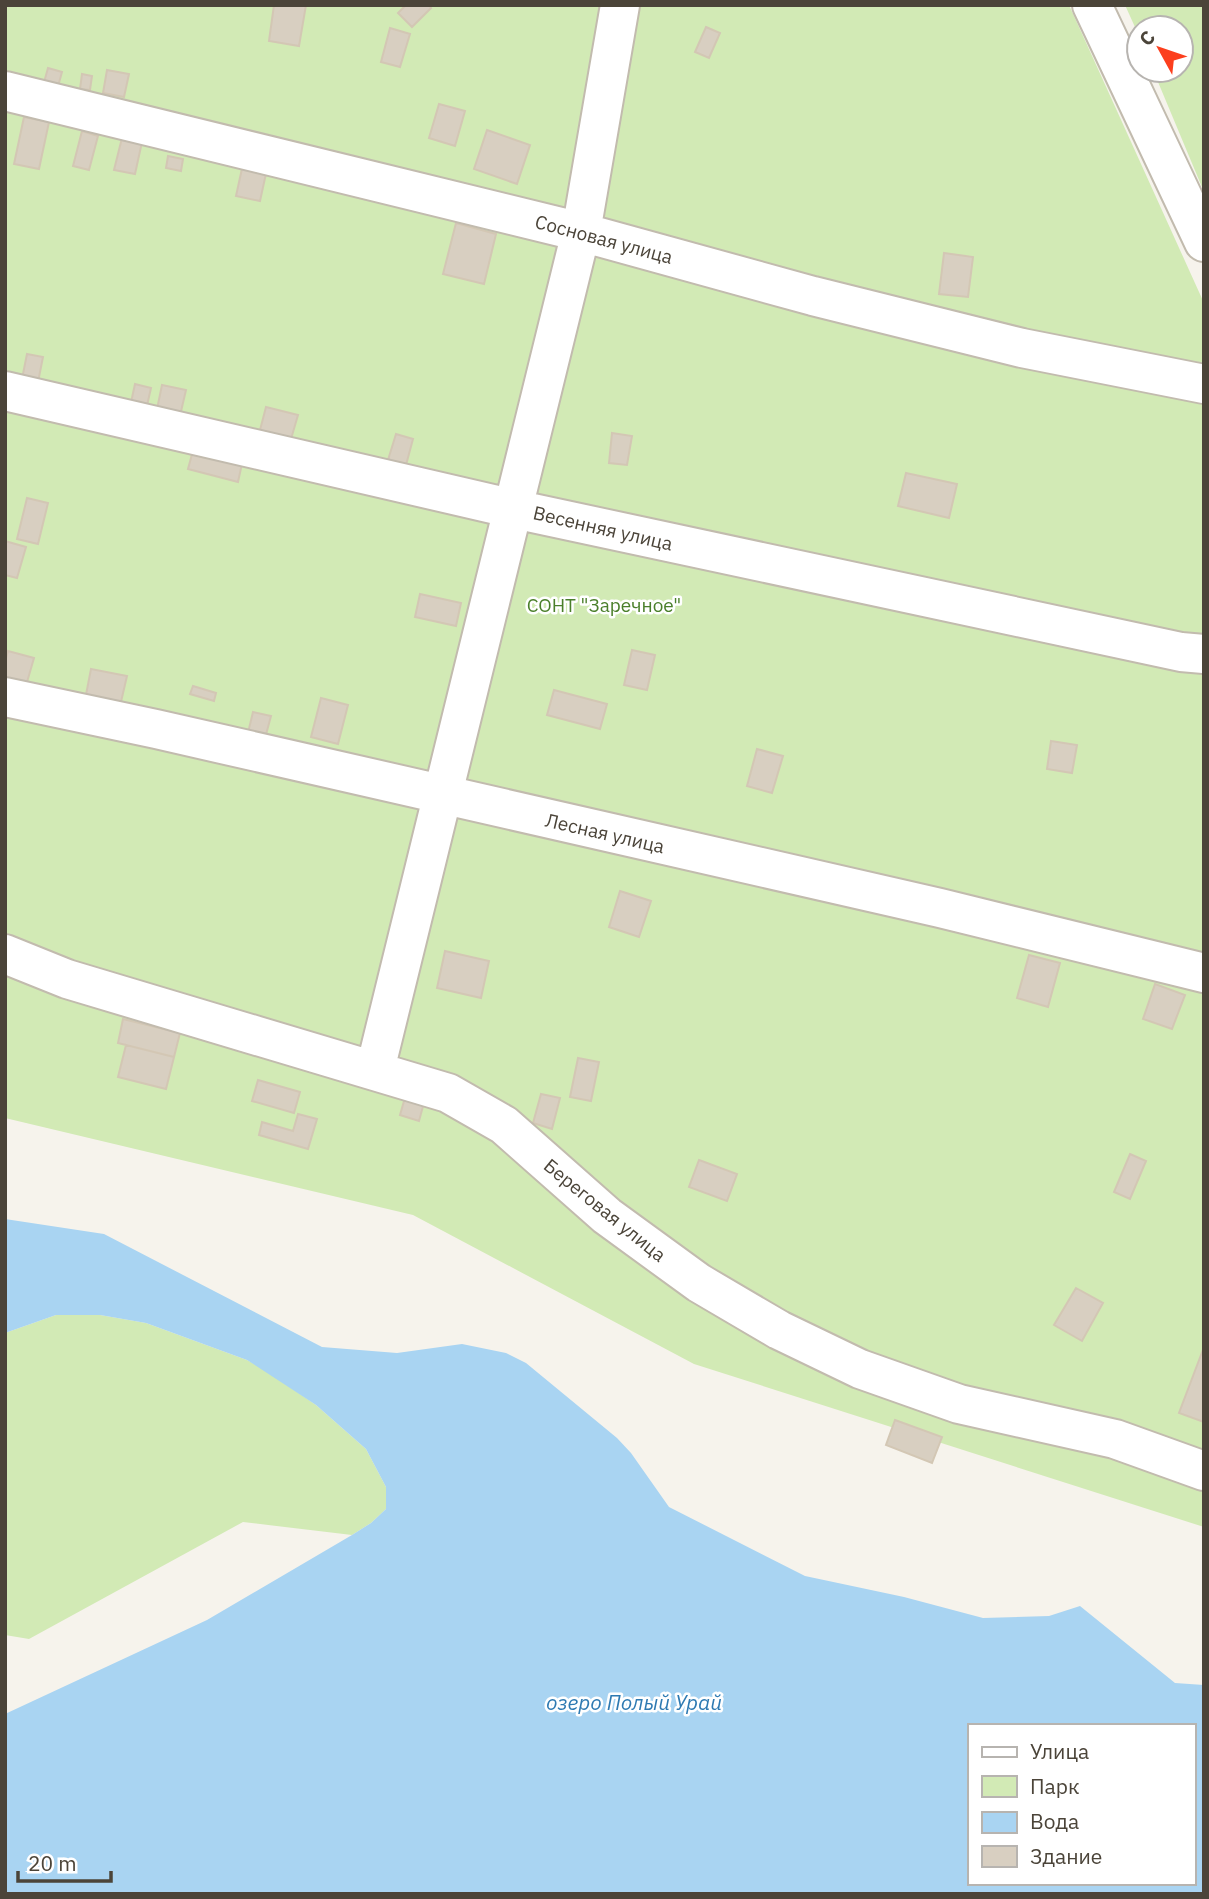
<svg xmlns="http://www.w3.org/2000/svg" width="1209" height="1899" viewBox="0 0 1209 1899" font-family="'IBM Plex Sans',sans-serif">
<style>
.green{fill:#d2eab5}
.water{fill:#a9d4f2;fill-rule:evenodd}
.building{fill:#d8cfc1;stroke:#d3c7b4;stroke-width:2}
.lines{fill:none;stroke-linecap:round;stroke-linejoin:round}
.minor-casing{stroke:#c2bbae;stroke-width:42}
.minor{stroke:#fff;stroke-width:38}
.labels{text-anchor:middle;stroke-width:5;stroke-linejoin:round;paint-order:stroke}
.street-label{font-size:19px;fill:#4b4439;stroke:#fff}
.park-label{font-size:19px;fill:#4a7f2a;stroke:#fff}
.water-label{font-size:21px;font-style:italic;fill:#2e7ab2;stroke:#fff}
</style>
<rect width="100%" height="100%" fill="#f6f3ec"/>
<path class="green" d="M5 5H1069L1204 303V1527L694 1364 413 1215 5 1118Z
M1125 5H1204V192L1153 70H1181V28H1139V36Z
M56 1315H100L146 1323 247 1360 265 1370 316 1405 366 1449 386 1487V1509L371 1523 352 1535 243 1522 29 1639 5 1635V1333Z"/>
<path class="water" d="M5 1219 104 1234 322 1347 397 1353 462 1344 506 1353 526 1363 617 1438 631 1453 669 1507 805 1576 904 1597 983 1618 1049 1616 1080 1606 1175 1683 1204 1685V1894H5V1714L207 1620 352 1535 371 1523 386 1509V1487L366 1449 316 1405 247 1360 146 1323 100 1315H56L5 1333ZM969 1726H1193V1883H969Z"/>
<path class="building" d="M274 5H306L299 46 269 41Z
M406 5H429L431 8 412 27 398 13Z
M706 27 720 33 709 58 695 52Z
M390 28 410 34 400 67 381 62Z
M48 68 62 72 57 90 43 86Z
M107 70 129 74 124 97 103 93Z
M82 74 92 76 90 90 80 89Z
M439 104 465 111 455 146 429 138Z
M24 117 49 122 39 169 14 164Z
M487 130 530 145 517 184 474 169Z
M82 131 98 136 89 170 73 166Z
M122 138 142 142 135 174 114 170Z
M168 156 183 159 181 171 166 168Z
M243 164 267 169 260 201 236 196Z
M456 223 496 234 484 284 443 274Z
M944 253 973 257 968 297 939 294Z
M27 354 43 357 38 382 22 379Z
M135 384 151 388 146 410 130 407Z
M162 385 186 390 179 420 156 414Z
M266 407 298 415 291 439 260 430Z
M612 433 632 436 627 465 609 463Z
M396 434 413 439 406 465 388 460Z
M194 447 243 459 238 482 188 469Z
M906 473 957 484 949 518 898 506Z
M27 498 48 503 38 544 17 539Z
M5 541 26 547 17 578 5 575Z
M420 594 461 603 456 626 415 617Z
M632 650 655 655 647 690 624 685Z
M8 651 34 658 25 689 5 683V662Z
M91 669 127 676 120 706 85 700Z
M193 686 216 693 214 701 190 694Z
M554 690 607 704 600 729 547 715Z
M321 698 348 705 338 744 311 737Z
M253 712 271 716 264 742 247 737Z
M1051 741 1077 745 1072 773 1047 769Z
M757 749 783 756 772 793 747 786Z
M620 891 651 901 639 937 609 927Z
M445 951 489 961 481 998 437 988Z
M1029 955 1060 963 1048 1007 1017 998Z
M1155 984 1185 995 1172 1029 1143 1019Z
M123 1019 180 1033 174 1057 118 1043Z
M126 1045 174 1057 166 1089 118 1077Z
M578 1058 599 1062 591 1101 570 1097Z
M258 1080 300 1092 294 1113 252 1101Z
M406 1094 425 1099 419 1121 400 1115Z
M541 1094 560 1098 552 1129 533 1123Z
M298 1114 317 1119 308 1149 259 1135 262 1122 293 1131Z
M1130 1154 1146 1161 1130 1199 1114 1192Z
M699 1160 737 1174 727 1201 689 1187Z
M1076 1288 1103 1303 1082 1341 1054 1325Z
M1204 1347V1422L1179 1413Z
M895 1420 942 1437 932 1463 886 1445Z"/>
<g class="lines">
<g class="minor-casing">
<path id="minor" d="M1092 5 1204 242
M5 91 581 232 813 296 1022 348 1204 384
M5 391 514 509 1181 652 1204 654
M5 697 156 729 940 908 1204 973
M5 954 67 979 448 1093 504 1125 607 1216 699 1283 779 1330 860 1369 959 1404 1115 1439 1204 1471
M375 1070 581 232 620 5"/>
</g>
<use href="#minor" class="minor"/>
</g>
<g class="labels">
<g class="street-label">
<text transform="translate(604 239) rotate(15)" y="7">Сосновая улица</text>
<text transform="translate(603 528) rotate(13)" y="7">Весенняя улица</text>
<text transform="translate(605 833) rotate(13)" y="7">Лесная улица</text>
<text transform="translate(605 1210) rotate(39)" y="7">Береговая улица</text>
</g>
<g class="park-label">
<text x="604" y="612">СОНТ "Заречное"</text>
</g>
<g class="water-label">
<text x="634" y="1710">озеро Полый Урай</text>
</g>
</g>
<rect width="1209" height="1899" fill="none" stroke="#4b4439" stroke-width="14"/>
<rect x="968" y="1724" width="228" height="161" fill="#ffffff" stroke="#b7b4b0" stroke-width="2"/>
<rect x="982" y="1747" width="35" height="10" fill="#ffffff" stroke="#b7b4b0" stroke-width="2"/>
<text x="1030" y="1759" font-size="21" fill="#4b4439">Улица</text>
<rect x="982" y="1776" width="35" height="21" fill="#d2eab5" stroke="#b7b4b0" stroke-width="2"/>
<text x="1030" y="1794" font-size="21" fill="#4b4439">Парк</text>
<rect x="982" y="1812" width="35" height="21" fill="#a9d4f2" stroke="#b7b4b0" stroke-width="2"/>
<text x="1030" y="1829" font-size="21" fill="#4b4439">Вода</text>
<rect x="982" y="1846" width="35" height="21" fill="#d8cfc1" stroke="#b7b4b0" stroke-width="2"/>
<text x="1030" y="1864" font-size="21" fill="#4b4439">Здание</text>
<g transform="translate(1160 49) rotate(310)"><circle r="33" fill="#ffffff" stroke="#b7b4b0" stroke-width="2"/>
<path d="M0-5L12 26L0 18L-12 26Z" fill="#fc3f1d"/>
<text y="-10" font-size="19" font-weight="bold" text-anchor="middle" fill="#4b4439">С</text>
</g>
<path d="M18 1871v10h93v-10" fill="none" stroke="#4b4439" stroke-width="3.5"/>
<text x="28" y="1871" font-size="21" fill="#4b4439" stroke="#ffffff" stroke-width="5" paint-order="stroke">20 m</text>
</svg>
